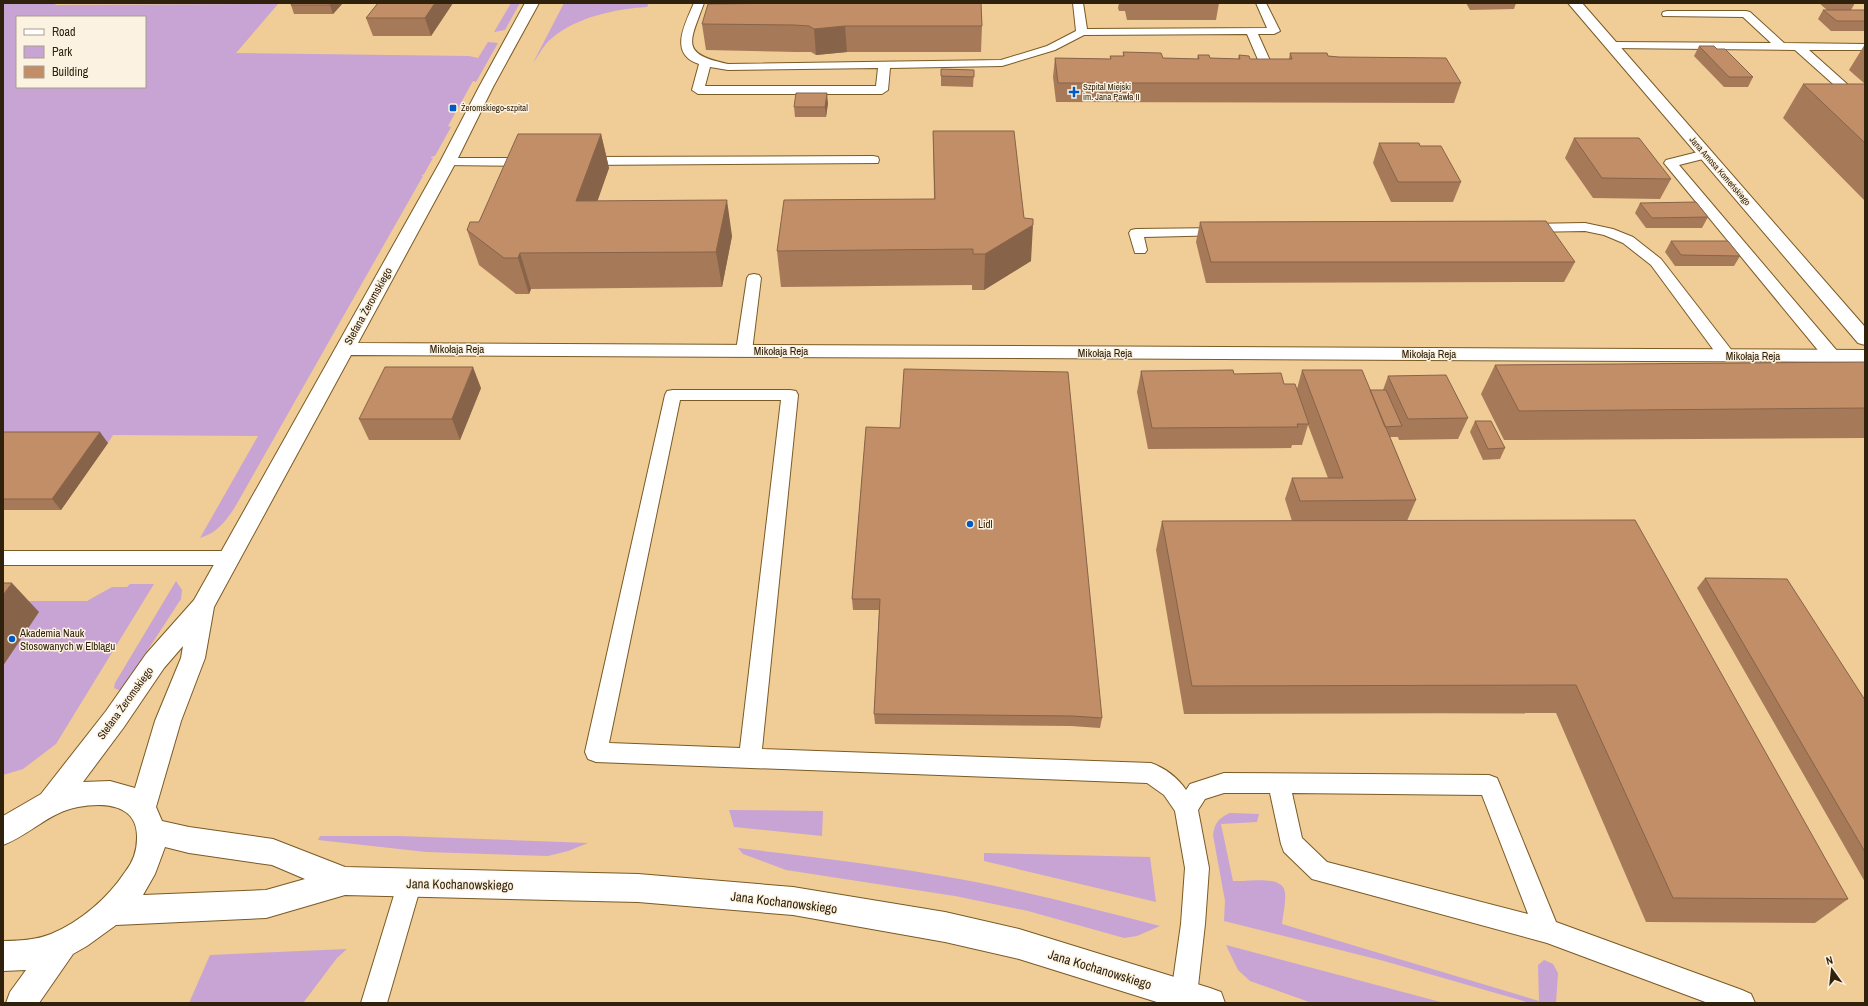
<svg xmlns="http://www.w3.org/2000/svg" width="1868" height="1006" viewBox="0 0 1868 1006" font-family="'Archivo Narrow',sans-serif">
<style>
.green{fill:#c7a4d3;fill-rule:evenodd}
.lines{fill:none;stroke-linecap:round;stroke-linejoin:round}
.service-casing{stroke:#7a5a25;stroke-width:2}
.minor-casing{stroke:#7a5a25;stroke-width:2}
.service{fill:#fff;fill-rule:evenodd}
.minor{fill:#fff;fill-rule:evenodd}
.wall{fill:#a67a59}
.shaded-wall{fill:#876349}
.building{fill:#c18e68;stroke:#876349}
.poi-dot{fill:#005ac3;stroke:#fcf2e1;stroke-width:1.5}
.labels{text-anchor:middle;stroke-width:3;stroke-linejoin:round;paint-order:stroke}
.far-poi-label{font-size:9px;fill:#2f210b;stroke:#fcf2e1;text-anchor:start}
.far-street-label{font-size:9px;fill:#2f210b;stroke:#fcf2e1}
.street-label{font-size:11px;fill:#2f210b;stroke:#fcf2e1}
.poi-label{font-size:11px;fill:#2f210b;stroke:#fcf2e1;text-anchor:start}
.near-street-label{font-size:13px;fill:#2f210b;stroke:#fcf2e1}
</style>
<rect width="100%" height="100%" fill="#f0cc96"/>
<path class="green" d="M3 3H57L55 5 278 4 236 53 469 56 478 58 488 42 498 43 476 82 473 81 448 126 451 127 435 156 431 157V158H433L424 174 421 176H423L235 507C226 521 217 533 200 538L258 436 113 435 108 443H3ZM17 17H145V87H17Z
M511 3H520L505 30 494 32Z
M564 3H649L647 7C615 9 577 17 552 38 544 44 539 55 533 63Z
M176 581 182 590 181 599 121 691 114 688 115 683Z
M130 584H154L56 744 23 769 3 775V666L38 612 3 601H87L112 587H127Z
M729 810 823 811 822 836 734 827Z
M1230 813 1259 814 1257 822 1221 824 1233 881C1246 882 1284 874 1285 893 1286 903 1283 914 1282 924L1539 1001 1538 965 1544 960 1553 964 1558 973 1556 1003H1530L1384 961 1224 921 1225 901 1213 835C1215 822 1219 818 1230 813Z
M320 836H399L588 843 568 851 548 856 426 852 318 840Z
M738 848C804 856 870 863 936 875 1011 887 1086 907 1160 926L1137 936 1124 938 1028 911 955 896 786 870 743 854Z
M984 853 1150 857 1156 902 984 861Z
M1226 945 1433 1000 1445 1003H1312L1250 981 1238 970Z
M347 949 337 958 303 1003H189L210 955Z"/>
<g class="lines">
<g class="service-casing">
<path id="service" d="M694 3H704C690 42 679 54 728 64L1001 60 1047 46 1076 31 1073 3H1083L1087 29 1267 28 1256 3H1266L1280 31 1274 34H1258L1272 65C1267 71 1247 71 1242 65L1248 62H1259L1247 34 1084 35 1055 50 1002 66 890 68 888 90 882 94H698L692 90 699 64C668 54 685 24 694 3ZM710 67 728 70 878 68 876 86H705Z
M1667 11H1746L1750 12 1784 43 1865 44V50H1809L1865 100V110L1861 109 1795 50 1612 48 1606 45 1612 42 1771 43 1743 17 1663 16 1662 14 1663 12Z
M1706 150 1711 151 1712 154 1711 157 1679 165 1838 352 1840 356 1838 360 1832 361 1826 360 1664 163 1666 160Z
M873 156 878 157 879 160 878 163 583 165 576 161 583 157Z
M448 158H531L538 162 531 166 443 165 441 162 443 159Z
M1585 223 1613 229 1633 237 1661 259 1733 352 1735 356 1733 360 1727 361 1721 360 1651 265 1623 243 1604 235 1585 231 1527 232 1522 231 1520 228 1522 225 1527 224Z
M1222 228 1227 229 1229 232 1227 235 1144 237 1147 250 1145 253H1135L1129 233 1131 230 1136 229Z
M754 274 759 275 761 278 752 351 750 355 744 356 738 355 736 351 747 278 749 275Z
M673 390H790L796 391 798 395 762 749 1151 763C1165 768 1178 778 1186 790L1190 784 1224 773 1489 775 1497 778 1500 785 1556 922 1742 990 1751 994 1755 1003H1708L1547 943 1312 879 1284 852 1281 844 1270 793H1224L1205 799 1198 810 1209 868 1205 924 1197 995 1193 1003H1175L1171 995 1181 924 1185 868 1175 811 1164 795 1147 783 596 762 588 759 585 752 665 395 667 391ZM680 400H781L740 748 609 743ZM1292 793 1482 795 1528 914 1327 862 1302 838Z
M3 551H230L237 553 239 558 237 563 230 565H3Z
M410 871 418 874 422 882 387 1003H361L398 882 402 874Z"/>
</g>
<g class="minor-casing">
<path id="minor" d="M525 3H539L493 87 456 162 358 343 1865 350V362L351 355 214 607 205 658 181 721 156 807 162 821 189 827 273 839 345 867 638 874 793 887 945 912 1019 929 1210 988 1221 992 1225 1003H1160L1019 959 945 942 793 915 638 902 345 895 266 918 116 925 87 946 73 954 39 1003H6L10 992 26 970 3 971V941C19 941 36 940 51 934 80 922 108 898 125 872 133 862 137 851 137 838 138 804 104 802 78 807 49 812 30 835 3 845V816L41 794 106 711 146 654 194 600 440 162 479 87ZM183 646 181 658 155 721 135 788 110 781 83 782 124 727 164 668ZM165 847 189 853 272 865 305 879 266 890 143 895 155 874Z
M1568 3H1582L1865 327V345L1858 343Z"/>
</g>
<use href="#service" class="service"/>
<use href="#minor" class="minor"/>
</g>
<path class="wall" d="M378 3H453L431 36H373L366 18Z
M798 3H1047V4H981L982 26 981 52H847L816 55 811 52H796L706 50 702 24Z
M1119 3H1219L1216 20H1127L1125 11H1119L1118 8Z
M1466 3H1516L1514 9 1470 10Z
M1819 3H1855L1851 10H1865V31H1831L1818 19 1823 10H1827Z
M342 4 333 14H294L291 5Z
M1865 44V84L1849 70Z
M1699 46 1717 49 1753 77 1748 87H1724L1694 56Z
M1123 52 1163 58 1197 59 1198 55 1210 58 1238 59 1239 55 1250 59H1289L1290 53 1328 56 1461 83 1454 103 1056 102 1053 77 1055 58 1110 59V56H1123Z
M941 69 974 70 973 87 941 86Z
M1803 84H1865V201L1783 118Z
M828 103 826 117H795L794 107Z
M933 131 1024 218 1031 261 984 290H972V285L781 287 777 251 934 199Z
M601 134 609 168 597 201 732 236 722 287 531 289 529 294H516L479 265 467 230 479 222Z
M1574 138 1671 179 1660 199 1593 198 1565 158Z
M1379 143 1420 146 1461 182 1453 202H1391L1373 163Z
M1640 203 1708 217 1702 228H1646L1635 213Z
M1200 222 1575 262 1564 282 1206 283 1196 242Z
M1671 241 1740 256 1734 266H1675L1665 252Z
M1865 362V438L1504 440 1481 394 1495 365Z
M1302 370 1370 390H1383L1388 376 1468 418 1458 439 1399 440 1398 437H1390L1416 500 1407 521 1848 899 1815 923 1646 922 1556 713 1184 714 1156 550 1162 521H1292L1285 499 1292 478H1328L1308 425 1302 445H1292L1291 448 1148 449 1137 392 1141 371 1234 374 1284 384 1297 389Z
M481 388 460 440H369L359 419Z
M1475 421 1505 448 1500 459 1483 460 1470 432Z
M866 427 1102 718 1100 728 1071 726 875 724 874 714 879 610H853L852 599Z
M3 432 108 443 61 510H3Z
M1705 578 1865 700V882L1697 588Z"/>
<path class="shaded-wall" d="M331 3H341L342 4 333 14 330 5Z
M435 3H453L431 36 425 18Z
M845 26 847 52 816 55 814 29Z
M827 93 828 103 826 117 825 107Z
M601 134 609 168 585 237 576 201Z
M727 200 732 236 722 287 716 252Z
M1033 225 1031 261 984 290 985 254Z
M520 253 531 289 529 294 518 258Z
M473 367 481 388 460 440 452 419Z
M100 432 108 443 61 510 52 499Z
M12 583 39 612 3 666V595Z"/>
<path class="building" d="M292 3H331L330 5H291Z
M378 3H435L425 18H366Z
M798 3H981L982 26H845L814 29 809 26 794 25 702 24 708 4Z
M1823 10H1865V21H1837Z
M1699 46H1714L1717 49H1725L1753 77H1729Z
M1123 52 1161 53 1163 58 1199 59 1198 55H1209L1210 58 1240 59 1239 55 1249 56 1250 59H1292L1290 53H1327L1328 56 1339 57 1446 58 1461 83H1058L1055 58 1111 59 1110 56H1124Z
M941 69 974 70V77L941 76Z
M1803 84H1865V143Z
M796 93H827L825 107H794Z
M933 131H1014L1024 218 1033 219V225L985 254H973V249L777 251 784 200 935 199Z
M518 134H601L576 201 727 200 716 252 520 253 518 258H504L467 230 470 222H479Z
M1574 138H1639L1671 179 1602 178Z
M1379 143H1419L1420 146H1441L1461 182H1398Z
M1696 202 1708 217 1652 218 1640 203Z
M1546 221 1575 262H1211L1200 222Z
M1671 241H1728L1740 256 1681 255Z
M1865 362V408L1519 411 1495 365Z
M385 367H473L452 419H359Z
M904 369 1068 372 1102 718 1073 716 874 714 880 599H852L866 427 900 428Z
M1233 370 1234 374 1281 373 1284 384H1295L1309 424H1297L1298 427 1152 428 1141 371Z
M1302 370H1362L1416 500 1300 501 1292 478H1343Z
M1446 375 1468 418 1408 419 1388 376Z
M1370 390H1386L1402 426 1385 427Z
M1475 421H1491L1505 448 1488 449Z
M3 432H100L52 499H3Z
M1635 520 1848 899 1673 898 1576 685 1192 686 1162 521Z
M1705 578 1787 579 1865 700V852Z
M3 583H12L3 595Z"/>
<g class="poi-dot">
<path d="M1072 86h4v4h4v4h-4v4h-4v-4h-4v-4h4z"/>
<rect x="449" y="104" width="8" height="8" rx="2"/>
<circle cx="970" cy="524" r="4"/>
<circle cx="12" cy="639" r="4"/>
</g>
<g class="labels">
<g class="far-poi-label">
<text x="1083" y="90">Szpital Miejski<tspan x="1083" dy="10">im. Jana Pawła II</tspan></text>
<text x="461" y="111">Żeromskiego-szpital</text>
</g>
<g class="far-street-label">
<text transform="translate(1720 171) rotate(49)" y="3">Jana Amosa Komeńskiego</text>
</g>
<g class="street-label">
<text transform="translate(368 306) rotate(-61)" y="4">Stefana Żeromskiego</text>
<text x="457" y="353">Mikołaja Reja</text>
<text x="781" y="355">Mikołaja Reja</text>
<text x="1105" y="357">Mikołaja Reja</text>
<text x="1429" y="358">Mikołaja Reja</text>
<text x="1753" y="360">Mikołaja Reja</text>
<text transform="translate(125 703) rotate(-54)" y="4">Stefana Żeromskiego</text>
</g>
<g class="poi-label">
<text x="978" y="528">Lidl</text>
<text x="20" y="637">Akademia Nauk<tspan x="20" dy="13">Stosowanych w Elblągu</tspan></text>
</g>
<g class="near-street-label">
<text transform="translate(460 884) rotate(1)" y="5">Jana Kochanowskiego</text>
<text transform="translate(784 902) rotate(7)" y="5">Jana Kochanowskiego</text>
<text transform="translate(1100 969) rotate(17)" y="5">Jana Kochanowskiego</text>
</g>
</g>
<rect width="1868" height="1006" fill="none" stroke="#2f210b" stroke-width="8"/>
<rect x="16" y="16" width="130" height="72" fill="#fcf2e1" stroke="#aa9e8b"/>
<rect x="24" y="29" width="20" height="6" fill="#ffffff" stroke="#aa9e8b"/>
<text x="52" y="36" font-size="12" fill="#2f210b">Road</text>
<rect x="24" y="46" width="20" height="12" fill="#c7a4d3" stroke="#aa9e8b"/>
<text x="52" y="56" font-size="12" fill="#2f210b">Park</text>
<rect x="24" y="66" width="20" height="12" fill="#c18e68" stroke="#aa9e8b"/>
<text x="52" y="76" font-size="12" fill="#2f210b">Building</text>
<g transform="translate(1832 970) rotate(345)" stroke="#fcf2e1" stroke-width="3" paint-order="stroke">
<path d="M0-3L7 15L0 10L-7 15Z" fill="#2f210b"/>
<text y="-6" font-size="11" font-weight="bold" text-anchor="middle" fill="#2f210b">N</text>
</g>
</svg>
